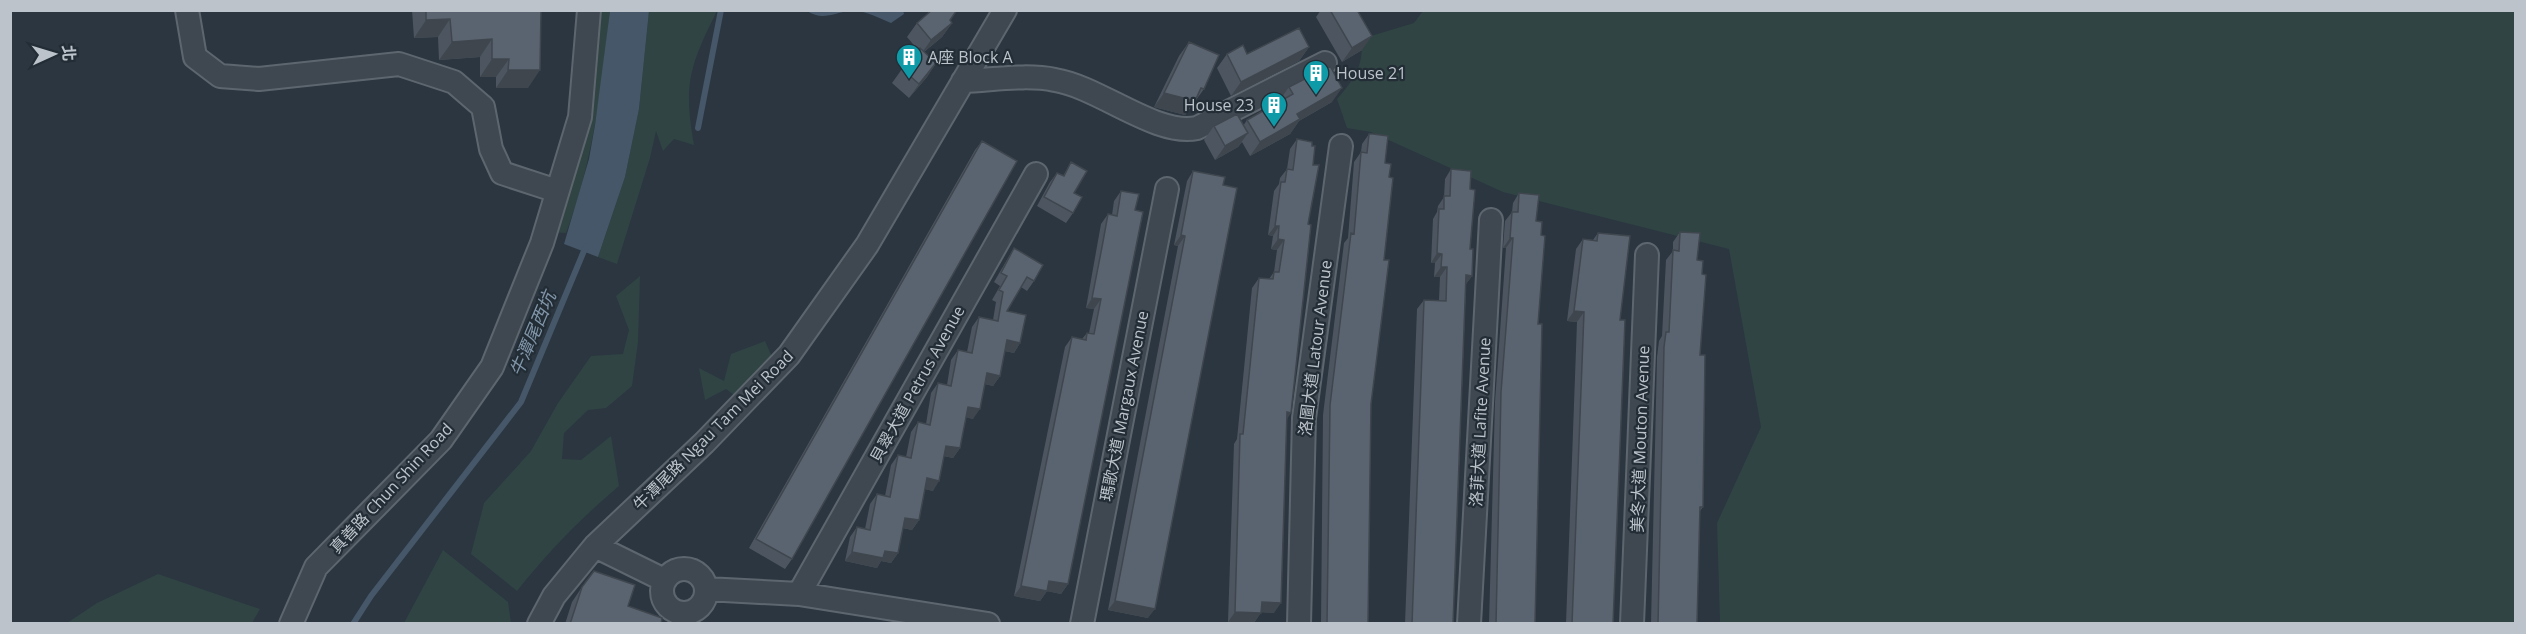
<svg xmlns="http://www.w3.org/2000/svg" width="2526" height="634" viewBox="0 0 2526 634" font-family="'Open Sans','Noto Sans TC',sans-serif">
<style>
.green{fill:#304443}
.water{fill:#455768}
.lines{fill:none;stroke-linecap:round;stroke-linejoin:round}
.stream{stroke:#455768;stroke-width:6}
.minor-casing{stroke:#5d666e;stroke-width:26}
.minor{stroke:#3f4850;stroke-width:22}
.wall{fill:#4d5660}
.shaded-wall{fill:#3f464e}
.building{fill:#5a6470;stroke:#3f464e;stroke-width:1.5}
.labels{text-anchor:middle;stroke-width:4.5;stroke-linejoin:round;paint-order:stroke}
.poi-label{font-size:16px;fill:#bcc3ca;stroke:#232d36;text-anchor:start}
.street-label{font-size:16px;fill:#bcc3ca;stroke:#232d36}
.water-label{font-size:18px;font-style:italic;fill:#8196a9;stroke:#232d36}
</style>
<rect width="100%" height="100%" fill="#2b3640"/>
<path class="green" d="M594 11H610C602 86 593 162 566 233L552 232Z
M649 11H717C690 65 683 84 694 145L674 139 663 151 656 131 650 158 617 264 598 257 625 177 639 109Z
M1423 11H2515V623H1720L1717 523 1761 427 1729 249 1503 192 1371 132 1347 128 1337 99C1353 81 1365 64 1361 39L1414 23Z
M640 276 638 342 632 386 606 408 588 410 564 433 562 459 581 460 611 436 619 486C581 518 548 552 517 591L471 554 484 503 531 451 558 403 591 356 623 354 629 330 616 296Z
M765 341 773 359 738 398 726 389 705 400 699 368 724 381 731 354Z
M443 550 508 602 511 623H404Z
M158 574 260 609 252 623H67L97 603Z"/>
<path class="water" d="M903 10 904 14 891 23C879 18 863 9 849 11 834 13 822 21 807 11Z
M610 11H649L639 109 625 177 598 257 564 244 589 159 595 125Z"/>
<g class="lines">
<path class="stream" d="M698 128 721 10
M353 624 371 596 521 402 586 246"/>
<g class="minor-casing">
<path id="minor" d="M187 10 195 57 220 76 259 79 399 64 454 82 483 107 491 149 502 173 557 191
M963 81C993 80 1026 74 1055 80 1099 87 1157 137 1197 128L1325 63
M595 546 664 580
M662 591a22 22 0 1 1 44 0a22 22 0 1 1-44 0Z
M706 589 799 594 988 624
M799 594 1036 174
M291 624 316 567 441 440 492 367 542 243 580 117 589 10
M539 624 554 596 595 546 704 443 789 355 867 245 1005 10
M1082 624 1167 189
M1299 624 1304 418 1341 146
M1469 624 1491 220
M1632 624 1647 255"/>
</g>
<use href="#minor" class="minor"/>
</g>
<path class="wall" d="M412 10H541L528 88H496V77H480V57L439 60 438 37 414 38Z
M929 10H957L950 20 952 23 942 37 924 52 936 63 927 77 909 98 892 83 902 69 918 50 907 37 917 23 929 13H928Z
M1321 10H1357L1362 50 1342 62 1316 17Z
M1189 42 1204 89 1185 115 1154 107 1179 56Z
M1309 47 1299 61 1231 96 1217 68 1227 54H1247Z
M1289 87 1332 102 1299 121 1290 134 1250 156 1242 142 1238 147 1215 160 1204 140 1214 126H1243L1247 120 1279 101Z
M1369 134 1385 163 1389 177 1384 260 1371 404 1368 624H1321L1323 415 1344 243 1348 238 1354 162 1361 152 1362 144Z
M1297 139 1313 165 1308 224 1287 420 1274 613 1261 612 1254 623 1228 622 1234 444 1237 439 1252 288 1259 278 1269 279 1274 272 1277 250 1271 249 1273 236 1268 235 1274 191 1279 184 1280 178 1287 169 1290 149Z
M982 141 792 559 785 569 749 548 975 150Z
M1071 162 1074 193 1073 213 1066 223 1037 206 1050 182 1057 173 1063 176Z
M1451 169 1470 189V249L1472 276 1466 284 1453 624H1405L1417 309 1424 300H1439L1440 277H1434L1435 263H1431L1433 219 1437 212 1438 206 1444 197 1445 179Z
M1193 171 1148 618 1108 610 1178 246 1174 245 1187 181Z
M1121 191 1135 210 1068 584 1061 594 1047 591 1040 601 1014 596 1065 347 1072 337 1082 339 1087 333H1089L1094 309 1086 308 1101 224 1108 214 1112 215 1114 201Z
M1519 193 1536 221 1541 235 1538 324 1535 624H1489L1495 402 1506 248H1503L1505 221 1512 212 1513 203Z
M1680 232 1697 260 1702 274 1700 355 1703 507 1700 511 1697 624H1651L1657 357 1659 341 1662 336 1666 260 1673 251V242Z
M1598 233 1620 320 1613 624H1566L1577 322 1567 321 1576 249 1583 239 1593 240Z
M1014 248 1034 281 1027 291 1021 287 1007 311 1020 343 1014 353 1005 351 1000 376 993 386 985 384 973 419 966 417 960 448 953 458 944 456 933 491 925 489 919 520 912 530 903 528 898 553 891 563 881 561 877 568 845 561 850 537 857 527 865 529 870 504 877 494 885 496 891 465 898 455 906 457 911 432 918 422 926 424 931 393 938 383 947 385 951 360 958 350 967 352 972 327 979 317 993 320 996 302 992 300 1000 286 994 282 1008 258Z
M582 587 628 606 661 624H565L572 602Z"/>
<path class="shaded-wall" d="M450 19 438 37 414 38 426 20Z
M952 23 942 37 921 54 931 40Z
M1372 36 1362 50 1342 62 1352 48Z
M492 39 480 57 439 60 452 42Z
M1309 47 1299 61 1231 96 1241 82Z
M492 59H509L496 77H480Z
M936 63 927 77 909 98 919 84Z
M508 70H540L528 88H496Z
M1342 88 1332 102 1299 121 1290 134 1250 156 1260 142 1297 114Z
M1164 93 1195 101 1185 115 1154 107Z
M1248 133 1238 147 1215 160 1225 146Z
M1275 226H1279L1273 236 1268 235Z
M1181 235 1185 236 1178 246 1174 245Z
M1510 238H1513L1506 248H1503Z
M1278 239 1284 240 1277 250 1271 249Z
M1437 253 1442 254 1435 263H1431Z
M1441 267H1447L1440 277H1434Z
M1466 275 1472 276 1465 285Z
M1092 298 1101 299 1094 309 1086 308Z
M1574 311 1584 312 1577 322 1567 321Z
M1007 340 1020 343 1014 353 1000 350Z
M987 373 1000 376 993 386 980 383Z
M968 407 980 409 973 419 961 416Z
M1287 412 1291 413 1285 422Z
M946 446 960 448 953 458 939 455Z
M927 478 939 481 933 491 920 488Z
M905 518 919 520 912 530 898 527Z
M885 551 898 553 891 563 881 561 877 568 845 561 852 552Z
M1049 581 1068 584 1061 594 1042 590Z
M1021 586 1047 591 1040 601 1014 596Z
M1115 601 1155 609 1148 618 1108 610Z
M1262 602 1281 603 1274 613 1255 612Z
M1235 612 1261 613 1254 623 1228 622Z"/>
<path class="building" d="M426 10H541L540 70H508L509 59H492V39L452 42 450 19 426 20Z
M932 10H957L950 20 952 23 931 40 917 23Z
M1330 10H1357L1372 36 1352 48Z
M1299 28 1309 47 1241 82 1227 54 1243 45 1247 54Z
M1189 42 1219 55 1204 89 1201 88 1195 101 1164 93Z
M920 48 936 63 919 84 902 69Z
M1330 66 1342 88 1297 114 1300 119 1260 142 1247 120 1293 94 1289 87Z
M1237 114 1248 133 1225 146 1214 126Z
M1369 134H1373L1388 136 1385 163 1391 164 1389 177 1393 178 1384 260H1389L1371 404 1368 624H1327L1330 405 1351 233 1354 234 1361 152 1367 153Z
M1297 139 1312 142V146H1315L1313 165H1319L1308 224 1311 225 1291 413 1287 412 1281 603 1262 602 1261 613 1235 612 1240 434H1243L1259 278 1273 279 1274 272H1279L1284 240 1278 239 1279 226H1275L1281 182H1285L1287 169 1293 170Z
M982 141 1017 161 792 559 756 539Z
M1071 162 1087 171 1074 193 1082 197 1073 213 1044 197 1057 173 1064 176Z
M1451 169 1471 171 1470 189 1475 190 1470 249H1473L1472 276 1466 275 1453 624H1412L1424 300 1446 301 1447 267H1441L1442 254 1437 253 1439 209H1444V196H1450Z
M1193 171 1225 177 1223 185 1237 188 1155 609 1115 601 1185 236 1181 235Z
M1121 191 1139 194 1135 210 1143 212 1068 584 1049 581 1047 591 1021 586 1072 337 1086 340 1087 333 1094 334 1101 299 1092 298 1102 247 1108 214 1117 216Z
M1519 193 1539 195 1536 221 1542 222 1541 235 1545 236 1538 324H1542L1535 624H1496L1501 392 1513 238H1510L1512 212H1518Z
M1680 232 1700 233 1697 260 1703 261 1702 274 1706 275 1700 355H1705L1703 507H1700L1697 624H1658L1664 347 1666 332H1669L1673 250 1679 251Z
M1598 233 1630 236 1620 320H1625L1613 624H1572L1584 312 1574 311 1583 239 1597 241Z
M1014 248 1043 265 1034 281 1027 277 1007 311 1026 315 1020 343 1007 340 1000 376 987 373 980 409 968 407 960 448 946 446 939 481 927 478 919 520 905 518 898 553 885 551 883 558 852 552 857 527 870 530 877 494 890 497 898 455 911 458 918 422 930 425 938 383 951 386 958 350 972 353 979 317 998 321 1003 292 999 290 1007 276 1001 273Z
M594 571 635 585 628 606 662 618 661 624H570L582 587Z"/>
<defs>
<g id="building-pin" transform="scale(1.35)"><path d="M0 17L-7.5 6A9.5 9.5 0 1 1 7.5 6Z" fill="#0f9aa8" stroke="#232d36"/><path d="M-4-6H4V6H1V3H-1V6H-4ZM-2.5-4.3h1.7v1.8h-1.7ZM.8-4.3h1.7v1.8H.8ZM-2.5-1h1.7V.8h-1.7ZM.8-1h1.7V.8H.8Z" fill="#fff"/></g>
</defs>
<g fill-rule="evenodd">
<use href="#building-pin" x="909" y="57"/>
<use href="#building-pin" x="1316" y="73"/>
<use href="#building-pin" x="1274" y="105"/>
</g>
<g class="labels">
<g class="poi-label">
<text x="928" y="63">A座 Block A</text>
<text x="1336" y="79">House 21</text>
<text x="1254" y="111" text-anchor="end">House 23</text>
</g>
<g class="street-label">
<text transform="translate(1315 348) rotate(-83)" y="6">洛圖大道 Latour Avenue</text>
<text transform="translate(917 384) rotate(-61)" y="6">貝翠大道 Petrus Avenue</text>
<text transform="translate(1124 406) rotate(-79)" y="6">瑪歌大道 Margaux Avenue</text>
<text transform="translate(1480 422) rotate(-87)" y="6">洛菲大道 Lafite Avenue</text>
<text transform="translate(713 430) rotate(-45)" y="6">牛潭尾路 Ngau Tam Mei Road</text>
<text transform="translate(1640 439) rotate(-88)" y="6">美冬大道 Mouton Avenue</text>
<text transform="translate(391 488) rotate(-47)" y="6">真善路 Chun Shin Road</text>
</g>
<g class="water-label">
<text transform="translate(533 334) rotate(-67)" y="6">牛潭尾西坑</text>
</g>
</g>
<rect width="2526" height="634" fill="none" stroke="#bcc3ca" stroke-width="24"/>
<g transform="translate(54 54) rotate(86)" stroke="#232d36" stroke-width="4.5" paint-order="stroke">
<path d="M0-4.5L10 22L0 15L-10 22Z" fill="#bcc3ca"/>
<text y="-9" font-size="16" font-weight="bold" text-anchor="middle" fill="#bcc3ca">北</text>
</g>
</svg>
